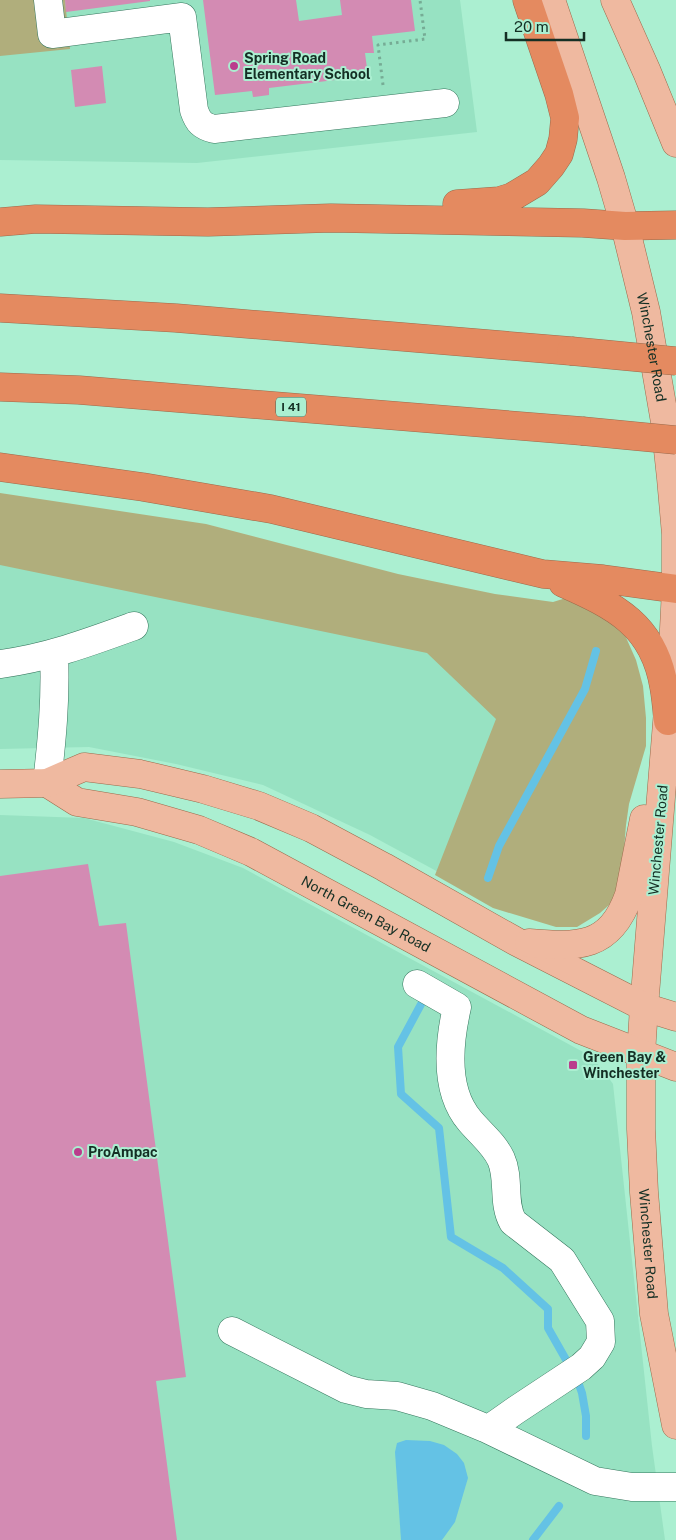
<svg xmlns="http://www.w3.org/2000/svg" width="676" height="1540" viewBox="0 0 676 1540" font-family="'Public Sans',sans-serif">
<style>
.built{fill:#97e2c2}
.green{fill:#b0ae7c}
.water{fill:#64c2e5}
.lines{fill:none;stroke-linecap:round;stroke-linejoin:round}
.stream{stroke:#64c2e5;stroke-width:8}
.building{fill:#d38bb3}
.minor-casing{stroke:#35765d;stroke-width:29}
.major-casing{stroke:#9b6a4b;stroke-width:29}
.highway-casing{stroke:#9b6a4b;stroke-width:29}
.path{stroke:#76ac95;stroke-width:3;stroke-dasharray:2.5 4;stroke-linecap:butt}
.minor{stroke:#fff;stroke-width:28}
.major{stroke:#efb9a0;stroke-width:28}
.highway{stroke:#e48a60;stroke-width:28}
.highway-bridge-casing{stroke:#9b6a4b;stroke-width:29;stroke-linecap:butt}
.highway-bridge{stroke:#e48a60;stroke-width:28}
.poi-dot{fill:#ba3d8c;stroke:#abefd1;stroke-width:2}
.labels{text-anchor:middle;stroke-width:4;stroke-linejoin:round;paint-order:stroke}
.shield{fill:#abefd1;stroke:#416958;stroke-width:1}
.shield-label{font-size:12px;font-weight:bold;fill:#142f24}
.poi-label{font-size:14px;font-weight:bold;fill:#142f24;stroke:#abefd1;text-anchor:start}
.street-label{font-size:14px;fill:#142f24;stroke:#abefd1}
</style>
<rect width="100%" height="100%" fill="#abefd1"/>
<path class="built" d="M0 0H460L477 132 197 163 0 160Z
M0 562 546 655 464 886 370 835 263 785 176 764 89 747 0 749Z
M0 815 84 818 174 842 243 868 585 1053 601 1067 613 1084 652 1446 665 1540H0Z"/>
<path class="green" d="M0 0H65L70 49 0 56Z
M0 493 206 524 398 574 495 594 553 602 566 598 591 608 624 633 636 660 643 686 646 718V746L629 804 626 825 621 886 609 905 600 913 577 927H556L493 908 435 875 496 719 427 653 0 565Z"/>
<path class="water" d="M406 1440 430 1441 444 1445 457 1454 464 1463 468 1478 455 1522 442 1540H401L395 1452 397 1443Z"/>
<g class="lines">
<path class="stream" d="M488 878 499 846 585 689 596 651
M426 995 398 1047 401 1094 439 1128 451 1237 503 1268 548 1309V1328L577 1379 582 1393 586 1416V1436
M533 1540 559 1506"/>
</g>
<path class="building" d="M65 0H150V1L66 12Z
M203 0H296L299 21 342 15 340 0H411L415 31 372 36 374 53H365L368 76 269 88V95L253 97 252 91 215 95Z
M102 66 106 103 75 107 71 70Z
M88 864 99 926 126 923 186 1377 156 1381 177 1540H0V876Z"/>
<g class="lines">
<g class="minor-casing">
<path id="minor" d="M48 0 52 34 182 17 194 110C198 122 202 126 214 129L445 103
M0 664C47 658 90 642 134 626
M47 783C52 739 56 698 54 653
M417 984 457 1007C449 1042 444 1091 470 1121 481 1134 494 1144 501 1159 510 1179 502 1203 513 1222L562 1260 600 1321 601 1342 592 1357 581 1367 516 1410 489 1429
M232 1331 346 1389 366 1394 397 1396 432 1406 485 1428 595 1481 632 1487H676"/>
</g>
<g class="major-casing">
<g id="major">
<path id="s1" d="M551 0 611 178 625 226 646 312 665 422 671 478 676 534V589L673 649 644 1007 641 1054V1129L644 1192 654 1314 676 1425"/>
<path d="M615 0 647 72 676 143"/>
<path id="s2" d="M47 783 77 802 137 812 199 830 251 852 581 1030 676 1067"/>
<path d="M0 784 47 783 84 767 140 774 203 789 259 806 311 828 384 867 517 942 644 1007 676 1017"/>
<path d="M529 943C578 947 610 949 629 895L644 819"/>
</g>
</g>
<g class="highway-casing">
<path id="highway" d="M457 204 499 201 512 197 537 182 551 166 559 154 563 139 565 118 559 94 527 0
M0 222 36 219 208 222 331 218 583 223 625 226 676 225
M0 308 176 318 571 351
M0 387 79 390 582 431
M0 467 143 487 271 509 543 574 603 579 676 589
M563 583C615 606 654 625 664 687 666 698 667 710 668 721"/>
</g>
<path class="path" d="M383 85 378 45 425 39 420 0"/>
<use href="#minor" class="minor"/>
<use href="#major" class="major"/>
<use href="#highway" class="highway"/>
<g class="highway-bridge-casing">
<path id="highway-bridge" d="M571 351 676 361
M582 431 676 440"/>
</g>
<use href="#highway-bridge" class="highway-bridge"/>
</g>
<g class="poi-dot">
<circle cx="234" cy="66" r="5"/>
<rect x="568" y="1060" width="10" height="10" rx="2.5"/>
<circle cx="78" cy="1152" r="5"/>
</g>
<g class="labels">
<rect class="shield" x="276" y="397.5" width="30" height="19" rx="4"/>
<g class="shield-label">
<text x="291" y="411">I 41</text>
</g>
<g class="poi-label">
<text x="244" y="63">Spring Road<tspan x="244" dy="16">Elementary School</tspan></text>
<text x="583" y="1062">Green Bay &amp;<tspan x="583" dy="16">Winchester</tspan></text>
<text x="88" y="1157">ProAmpac</text>
</g>
<g class="street-label">
<text dy="5" stroke="none"><textPath href="#s1" startOffset="362">Winchester Road</textPath></text>
<text transform="translate(658 840) rotate(-85)" y="5">Winchester Road</text>
<text dy="5" stroke="none"><textPath href="#s2" startOffset="348">North Green Bay Road</textPath></text>
<text dy="5" stroke="none"><textPath href="#s1" startOffset="1262">Winchester Road</textPath></text>
</g>
</g>
<path d="M506 32v8h78v-8" fill="none" stroke="#142f24" stroke-width="2.5"/>
<text x="514" y="32" font-size="15" fill="#142f24" stroke="#abefd1" stroke-width="4" paint-order="stroke">20 m</text>
</svg>
